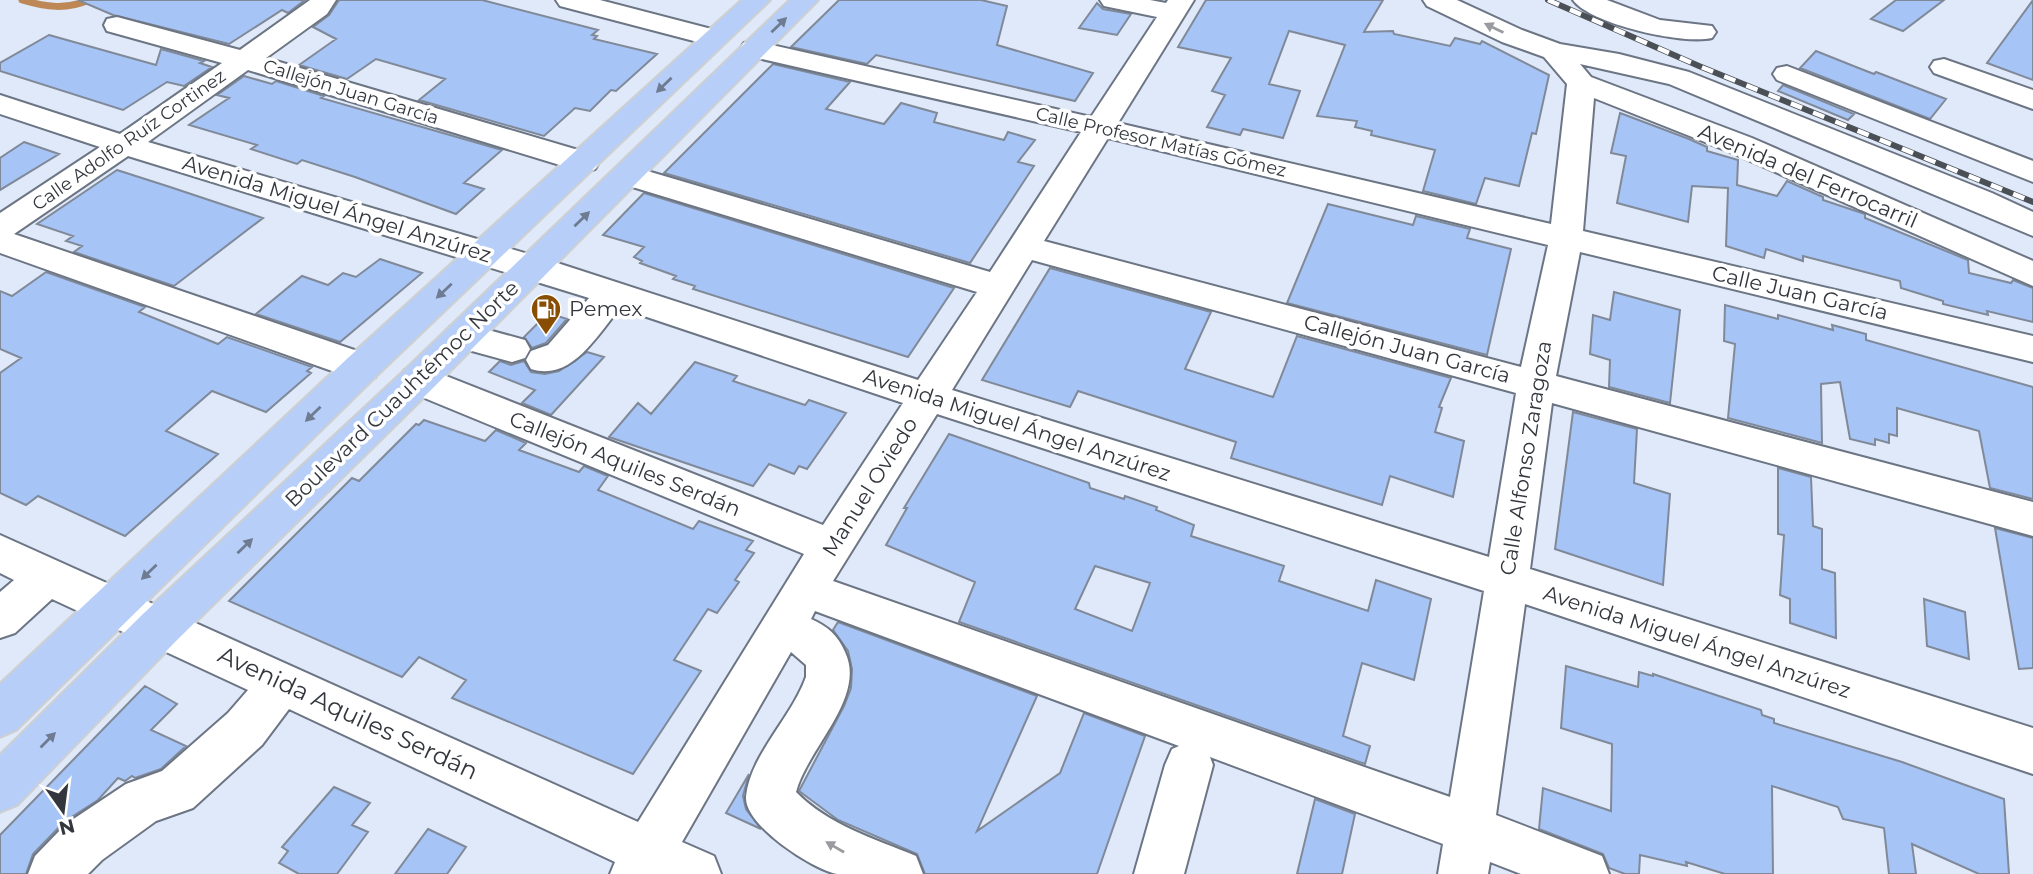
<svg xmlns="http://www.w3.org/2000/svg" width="2033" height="874" viewBox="0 0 2033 874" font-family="Montserrat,sans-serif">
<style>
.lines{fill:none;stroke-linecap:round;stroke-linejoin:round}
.stream{stroke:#be8856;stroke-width:7}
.building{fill:#a6c4f6;stroke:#808998;stroke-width:2;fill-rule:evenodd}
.minor-casing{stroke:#6c7584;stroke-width:4}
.major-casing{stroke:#cecfd0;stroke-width:4}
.minor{fill:#fff;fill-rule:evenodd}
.major{fill:#b6cef8;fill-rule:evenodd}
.rail-casing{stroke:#4b5057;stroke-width:6}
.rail{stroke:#fff;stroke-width:4.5;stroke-dasharray:12;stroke-linecap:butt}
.oneway{fill:#6e7b91}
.oneway2{fill:#999b9e}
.labels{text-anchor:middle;stroke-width:7;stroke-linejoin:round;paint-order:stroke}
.far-street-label{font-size:18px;fill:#33373d;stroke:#fff}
.street-label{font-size:21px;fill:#33373d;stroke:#fff}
.poi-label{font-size:21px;fill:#33373d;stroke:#fff;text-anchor:start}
.near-street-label{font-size:24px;fill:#33373d;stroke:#fff}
</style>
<rect width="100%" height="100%" fill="#dfe9f9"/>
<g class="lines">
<path class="stream" d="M22 0C46 7 66 10 89 0"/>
</g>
<path class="building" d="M78 0H305L288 13 282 10 229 44 113 15Z
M339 0H482L598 30 592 35 597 36 594 39 657 54 616 91 611 90 590 111 575 108 544 136 419 100 445 79 376 59 347 79 299 65 336 39 313 27 329 15Z
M839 0H981L1007 6 997 45 1093 73 1075 101 876 55 867 64 791 47Z
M1206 0H1383L1364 32 1393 31 1394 34 1450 46 1455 38 1480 44 1482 41 1549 75 1536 134 1532 133 1519 186 1485 178 1476 204 1423 191 1435 150 1371 135 1372 131 1355 127 1357 121 1317 116 1345 45 1289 31 1269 84 1300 91 1283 138 1243 129 1240 135 1207 127 1225 95 1212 91 1231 58 1178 47Z
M1896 0H1944L1903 31 1871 19Z
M2033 0V80L1987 63Z
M1097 3 1103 9 1131 14 1117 35 1079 28Z
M49 35 156 65 161 49 204 61 200 63 212 67 184 86 167 82 123 110 0 71V63Z
M1816 51 1856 67 1874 74 1876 72 1946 99 1930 119 1800 68Z
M773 64 850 82 826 109 884 124 901 103 937 113 934 122 1004 140 1008 132 1035 140 1018 162 1034 166 970 263 664 173Z
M244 76 272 84 276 81 324 96 321 98 502 150 464 183 484 189 456 214 355 177 302 160 297 164 251 149 257 145 189 125 229 98 217 95Z
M1783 85 1854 114 1848 120 1778 91Z
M1620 113 1689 139 1707 147V151L1738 160 1737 185 1777 196 1787 181 1823 197V200L1865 214V218L1968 260 1969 273 2011 283 2013 280 2033 288V322L1987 311 1988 315 1943 304V301L1901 288 1900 281 1803 256V261L1766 249 1764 258 1726 246 1728 188 1692 186 1688 222 1617 203 1626 156 1611 153Z
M24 142 59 154 0 190V158Z
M117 170 170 187 263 218 174 286 74 252 82 246 66 241 73 236 37 224Z
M644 193 954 288 908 357 693 289 695 286 673 279 676 276 640 263 642 261 634 257 644 247 603 235Z
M1328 204 1413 225 1416 216 1470 229 1467 238 1511 249 1487 355 1287 303Z
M380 259 422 273 340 342 256 314 302 276 328 285 343 273 356 277Z
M1050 268 1211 312 1185 369 1273 397 1297 336 1451 378 1439 407 1442 408 1435 432 1464 441 1453 497 1390 476 1382 505 1231 458 1236 442 1078 391 1070 407 982 380Z
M46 272 145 307 139 312 218 344 227 337 312 367 307 371 311 373 266 412 212 391 166 431 218 454 125 536 38 496 26 505 0 493V373L21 358 0 349V291L12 296Z
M1614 292 1680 310 1670 403 1609 387 1610 360 1590 354 1593 315 1610 320Z
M1725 305 1778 319V315L1833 330 1832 325 1866 334V340L2033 387V499L1990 488 1979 431 1897 408V436L1889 434V443L1875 439V445L1850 439 1840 382 1821 384 1822 443 1728 418 1735 344 1724 341Z
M548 313 567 319 546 343 532 348 524 337Z
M587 352 604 357 551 415 522 403 535 390 489 372 500 361 511 365 524 361 531 372 545 374 559 371Z
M695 362 737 376 733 381 805 405 809 400 846 413 807 469 799 466 794 474 769 464 753 486 609 437 638 403 651 414Z
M1573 412 1637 429 1634 483 1670 494 1663 585 1555 549Z
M424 420 485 441 496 430 526 443 519 450 579 472 584 466 608 476 598 490 693 529 699 521 753 541 746 550 754 553 735 580 739 582 717 613 708 609 674 660 701 671 633 774 452 698 466 680 419 657 402 677 229 601 352 478 359 481 416 424 419 425Z
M949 434 1089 483 1090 488 1124 499 1125 496 1157 507 1156 510 1194 525 1191 536 1284 566 1279 581 1368 611 1376 580 1431 599 1414 680 1362 663 1343 736 1370 746 1365 764 959 622 975 582 886 545 907 508H904ZM1095 566 1150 583 1132 631 1075 609Z
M1778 468 1811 477 1813 526 1822 529V569L1835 573 1836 638 1790 623V599L1780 595 1784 535 1778 534Z
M1995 528 2033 538V668L2019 669Z
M1924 599 1965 612 1969 659 1927 646Z
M838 622 1037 696 977 831 1060 773 1084 713 1145 736 1097 874H925L917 854 838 820 799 791 844 706 851 688 852 669 848 651 833 630Z
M1566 666 1638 687 1639 672 1653 676V674L1761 710 1762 715 1774 719V723L1902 762 2004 799 2009 874H1979L1912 844 1916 874H1889L1884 828 1843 819 1838 807 1772 786 1773 874H1725L1686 862 1687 866 1640 855 1639 874H1625L1609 868 1603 854 1539 829 1543 788 1611 811 1612 744 1561 728Z
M145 686 177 704 151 730 186 746 161 769 135 778 132 776 125 781 118 778 98 800 64 822 33 854 26 874H0V835Z
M749 774 743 796 746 809 761 829 726 813Z
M334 787 370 803 352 825 368 832 337 874H299L279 863 288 851 282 847Z
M1315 799 1355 814 1342 874H1297Z
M428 829 466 847 447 874H395Z"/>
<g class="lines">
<g class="minor-casing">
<path id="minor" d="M310 0H336L327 14 266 58 595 155 599 162 595 169 584 172 573 169 248 70 148 142 545 259 918 380 977 292 616 182 611 175 616 168 627 165 990 272 1081 132 744 55 740 49 744 43 754 41 1091 117 1157 17 1104 6 1100 0H1150L1166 3 1168 0H1194L1118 123 1551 224 1567 84 1544 57 1502 42 1427 6 1423 0H1457L1522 30 1560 44 1619 54 1689 72 1992 193 2033 212V236L1669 84 1580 64 1591 77 1752 138 2033 261V286L1730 152 1594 98 1583 231 2033 336V362L1580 252 1556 376 2033 502V536L1552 403 1530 569 2033 728V774L1525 604 1496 815 1602 856 1609 874H1521L1490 862 1488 874H1438L1443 844 1210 757 1213 765 1184 874H1134L1165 765 1172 749 1179 746 815 611 811 619C827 626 838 635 845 652 867 697 807 749 796 792 828 825 875 839 916 856L923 874C897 874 862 874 837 874 813 870 744 825 746 797 750 755 792 717 806 677V665L791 652 682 842 714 856 721 874H610L615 862 289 709 262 745 193 808 156 821 102 860 88 874H28L35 856 66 824 126 784 162 771 228 713 248 690 52 599 15 633 0 638V592L14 580 0 573V535L638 822 804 554 405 390 400 380 405 370 418 366 431 370 823 525 903 403 620 308C597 335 572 382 531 369L526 360 531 351 548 345 589 298 128 156 14 234 375 357 380 367 375 377 362 380 349 377 0 253V213L100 147 0 114V95L120 134 222 63 107 31 104 25 107 19 117 17 240 50ZM1108 138 1548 245 1521 367 1044 241ZM1032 260 1516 393 1489 557 952 390ZM937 414 1484 591 1450 797 833 581Z
M556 0H600L723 32 727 38 723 44 713 46 560 6Z
M1573 0H1607L1660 20 1712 26 1716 32 1712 38C1683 45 1590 24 1573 0Z
M1944 59 2033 90V109L1934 73 1930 67 1934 61Z
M1787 66 2033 161V182L1777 80 1773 74 1777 68Z
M463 323 525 340 530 349 525 358 512 362 450 345 445 336 450 327Z"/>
</g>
<g class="major-casing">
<path id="major" d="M742 0H770L375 377 16 730 0 737V684L349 357Z
M790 0H818L431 390 176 641 17 805 0 812V755L144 613 405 370Z"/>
</g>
<use href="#minor" class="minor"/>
<use href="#major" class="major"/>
<g class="rail-casing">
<path id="rail" d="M1548 0 1699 66 2033 202"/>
</g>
<use href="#rail" class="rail"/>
</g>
<defs><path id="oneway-solid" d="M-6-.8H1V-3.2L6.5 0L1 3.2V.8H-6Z" transform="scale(1.75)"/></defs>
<g class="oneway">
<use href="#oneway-solid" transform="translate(779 25) rotate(-44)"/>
<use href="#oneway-solid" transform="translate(664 85) rotate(136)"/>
<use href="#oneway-solid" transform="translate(582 219) rotate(-44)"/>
<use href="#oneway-solid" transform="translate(444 291) rotate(137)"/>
<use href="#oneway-solid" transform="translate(313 414) rotate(136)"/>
<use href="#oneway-solid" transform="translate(245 546) rotate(-44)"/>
<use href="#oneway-solid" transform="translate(149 572) rotate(136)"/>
<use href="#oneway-solid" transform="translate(48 740) rotate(-45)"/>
</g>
<g class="oneway2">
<use href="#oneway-solid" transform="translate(1494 28) rotate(-154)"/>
<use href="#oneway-solid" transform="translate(835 847) rotate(-150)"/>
</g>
<defs>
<g id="fuel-pin" transform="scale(1.575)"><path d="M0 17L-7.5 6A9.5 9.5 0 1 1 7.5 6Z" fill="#874e04" stroke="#fff"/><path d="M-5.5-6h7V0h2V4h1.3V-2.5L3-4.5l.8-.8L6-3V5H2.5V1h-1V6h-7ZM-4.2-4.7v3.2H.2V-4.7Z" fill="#fff"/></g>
</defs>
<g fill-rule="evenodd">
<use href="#fuel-pin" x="546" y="309"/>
</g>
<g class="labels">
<g class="far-street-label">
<text transform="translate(351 92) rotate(17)" y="6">Callejón Juan García</text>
<text transform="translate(129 140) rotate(-35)" y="6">Calle Adolfo Ruíz Cortinez</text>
<text transform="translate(1161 142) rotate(13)" y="6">Calle Profesor Matías Gómez</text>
</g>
<g class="street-label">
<text transform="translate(1808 176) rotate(23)" y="7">Avenida del Ferrocarril</text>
<text transform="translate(337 209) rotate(17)" y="7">Avenida Miguel Ángel Anzúrez</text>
<text transform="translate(1800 293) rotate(13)" y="7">Calle Juan García</text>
<text transform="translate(1407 349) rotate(15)" y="7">Callejón Juan García</text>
<text transform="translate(402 394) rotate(-44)" y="7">Boulevard Cuauhtémoc Norte</text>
<text transform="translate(1017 425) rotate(18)" y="7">Avenida Miguel Ángel Anzúrez</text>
<text transform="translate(1526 458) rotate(-81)" y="7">Calle Alfonso Zaragoza</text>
<text transform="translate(625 464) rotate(22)" y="7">Callejón Aquiles Serdán</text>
<text transform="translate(870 487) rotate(-58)" y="7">Manuel Oviedo</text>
<text transform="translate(1697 642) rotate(18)" y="7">Avenida Miguel Ángel Anzúrez</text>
</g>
<g class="poi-label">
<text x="569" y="316">Pemex</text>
</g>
<g class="near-street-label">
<text transform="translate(348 713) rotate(25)" y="8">Avenida Aquiles Serdán</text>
</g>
</g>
<g transform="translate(63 811) rotate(166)" stroke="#ffffff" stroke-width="5" paint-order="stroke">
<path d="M0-5L12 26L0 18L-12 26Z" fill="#33373d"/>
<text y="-10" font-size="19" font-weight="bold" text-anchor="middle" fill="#33373d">N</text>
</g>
</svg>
